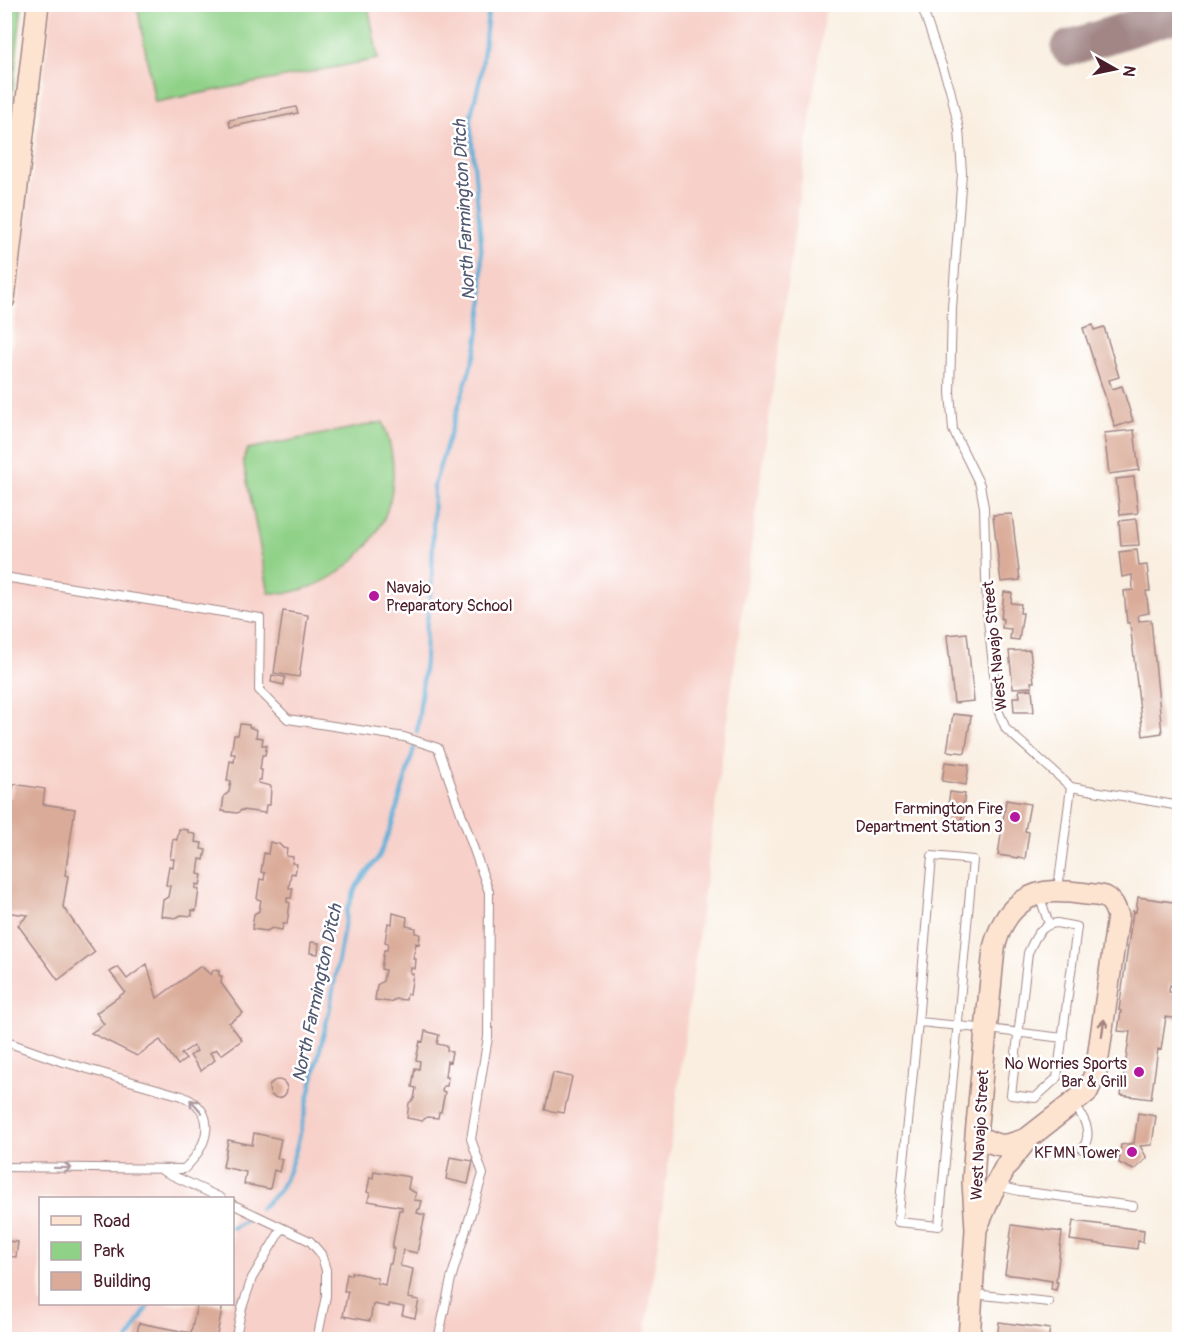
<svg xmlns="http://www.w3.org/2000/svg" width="1184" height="1344" viewBox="0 0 1184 1344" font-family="Pangolin,sans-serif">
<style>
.built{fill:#f7d0c9;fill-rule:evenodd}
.green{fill:#90d188;stroke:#6d785a;stroke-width:1.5}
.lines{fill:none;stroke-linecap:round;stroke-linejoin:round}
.stream{stroke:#5caed7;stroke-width:4}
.taxiway{stroke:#a28686;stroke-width:36}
.building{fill:#daab98}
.lane-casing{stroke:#a28686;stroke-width:10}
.secondary-casing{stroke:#a28686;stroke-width:24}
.lane{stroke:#fff;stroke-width:8}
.secondary{stroke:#fde4d1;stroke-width:21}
.oneway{stroke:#a4827e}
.oneway2{stroke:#ae9aa0}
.poi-dot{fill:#b5179e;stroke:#fff;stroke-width:2}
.labels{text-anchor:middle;stroke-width:5;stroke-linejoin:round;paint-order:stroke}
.poi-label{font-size:16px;fill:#4a1f2b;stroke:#fff;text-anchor:end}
.street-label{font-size:16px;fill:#4a1f2b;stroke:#fff}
.water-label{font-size:18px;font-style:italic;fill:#515870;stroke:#fff}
</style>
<rect width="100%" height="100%" fill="#fff"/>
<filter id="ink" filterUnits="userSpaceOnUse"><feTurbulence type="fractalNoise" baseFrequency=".0167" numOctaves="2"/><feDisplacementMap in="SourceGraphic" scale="12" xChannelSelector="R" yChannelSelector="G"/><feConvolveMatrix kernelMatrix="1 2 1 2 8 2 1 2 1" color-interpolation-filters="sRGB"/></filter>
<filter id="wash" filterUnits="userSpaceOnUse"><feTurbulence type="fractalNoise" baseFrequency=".008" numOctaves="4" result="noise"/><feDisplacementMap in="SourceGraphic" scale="24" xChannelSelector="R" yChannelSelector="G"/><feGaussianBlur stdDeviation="1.35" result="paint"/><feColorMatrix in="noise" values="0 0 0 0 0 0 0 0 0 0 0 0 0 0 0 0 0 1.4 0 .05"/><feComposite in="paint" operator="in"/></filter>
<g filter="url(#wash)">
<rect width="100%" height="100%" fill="#f9eee0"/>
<path class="built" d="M52 5H826L719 779 645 1339 5 1340 4 414ZM40 1198H232V1304H40Z"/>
<path class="green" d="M5 4 22 5 5 157 4 5Z
M137 5H368L378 59 155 102Z
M383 422C389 440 394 457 393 476 392 532 347 581 292 592 285 594 277 593 269 593L243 460 248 449Z"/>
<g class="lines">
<path class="stream" d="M417 732 425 661 426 630 432 579 434 485 476 350 483 305 481 242 470 119 481 75 489 4
M260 1209 279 1191 289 1171 297 1146 330 1007 347 910 357 885 379 857 393 822 414 748
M232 1228 246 1220
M128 1340 149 1304"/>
<path class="taxiway" d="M1069 48 1180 13"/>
</g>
<g id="blocks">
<path class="building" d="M296 107 298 113 230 127 229 120Z
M1093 325 1094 330 1104 327 1119 377 1109 380 1112 389 1122 386 1133 421 1115 427 1083 328Z
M1134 430 1139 470 1109 474 1104 433Z
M1134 477 1138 513 1120 515 1116 479Z
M1012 514 1020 580 1001 582 993 515Z
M1136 519 1139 545 1121 546 1119 521Z
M1137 550 1139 566 1147 565 1150 591H1146L1149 613 1138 615 1139 621 1151 620 1162 733 1143 736 1130 623H1127L1124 591 1133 590 1132 575 1122 577 1119 552Z
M1004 592 1012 593 1011 603 1021 604 1020 613H1023L1019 640 1010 639 1011 629 1002 628 1003 619H1001Z
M283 611 308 615 299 677 274 673Z
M967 633 974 701 954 703 947 635Z
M1030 650 1034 682H1031L1032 687 1013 688 1009 651Z
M272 675 285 677 284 685 271 682Z
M1032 689 1034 712H1014L1013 697H1020L1019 690Z
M953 714 971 716 965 753 947 751Z
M240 724 249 725V727L257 730 256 737 263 738 262 745H267L265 755H262L260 770H262L261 780H258V783L271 786 270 805H266L265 813 242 810 237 813 222 811 224 796 229 792 231 781H227L230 761 234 762 235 754H231L234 735H238Z
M945 762 969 765 966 785 942 781Z
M14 784 45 789 43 804 75 809 65 875 68 876 63 907 95 952 58 980 18 925 28 915 4 912V797L11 798Z
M950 792 965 794 960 828 945 826Z
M1006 800 1030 804 1025 831 1029 832 1025 859 998 855Z
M179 829 188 830V832L196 835 195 842 202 843 201 849 206 850 204 860 200 859 198 874 202 875 200 885 196 884V889H199L196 911 192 910V916L181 915 176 918 161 916 163 900 168 897 170 886 166 885 169 866 173 867 174 859H170L173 839 177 840Z
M270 842 279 844 283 848 287 849 286 856 293 857 292 863 297 864 295 874 291 873 289 888H293L291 898H287V902L290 903 287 924H283L282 930 272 928 267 931 252 929 254 914 259 911 261 900 257 899 260 879 264 880 265 873 261 872 264 853 268 854Z
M1138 897 1180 903V986L1170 985 1169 992 1180 994V1019L1166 1017 1161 1050 1158 1049 1151 1099 1121 1095 1130 1032 1118 1031 1121 1011 1119 1010 1133 911 1136 912Z
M393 913 407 917 406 926 416 928 415 933 420 934 419 944 416 943 413 959H416L415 969 411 968 410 973 413 974 410 994H407L406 1000 396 999 390 1002 375 1000 377 985 383 981 385 970 381 969 384 950H387L388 943 385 942 388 923 392 924Z
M311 942 319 943 318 954 310 953Z
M147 964 157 998 201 966 211 975 213 970 219 971V976H222L221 983 243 1013 229 1023 242 1040 221 1055 216 1049 210 1053 215 1060 201 1071 190 1056 197 1051 193 1046 181 1054 186 1059 178 1065 160 1040 137 1056 91 1033 104 1024 96 1013 125 992 110 972 118 967 127 979Z
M425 1031 439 1035 437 1044 447 1046V1051L452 1052 450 1062 447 1061 445 1077H448L447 1086H443L442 1091 445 1092 441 1112H439L438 1118 427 1117 422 1121 407 1118 409 1103 414 1099 416 1088 412 1087 415 1068 419 1069 420 1061 416 1060 420 1041 423 1042Z
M553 1073 572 1077 564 1113 545 1110Z
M269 1089a9 9 0 1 1 18 0a9 9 0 1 1-18 0Z
M1138 1113 1156 1116 1152 1145 1140 1146 1147 1158 1134 1170 1119 1163 1121 1145 1134 1143Z
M254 1133 281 1139 277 1158 282 1159 279 1172 274 1170 270 1189 244 1184 246 1172 223 1167 228 1140 252 1145Z
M450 1157 473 1161 468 1184 446 1179Z
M374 1171 410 1177 408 1189 416 1193 414 1200 422 1201 420 1209H418L417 1213 425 1215 417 1253 403 1250 400 1266 413 1269 408 1298 419 1300 415 1318 402 1315 404 1307 389 1304V1307L373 1304 370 1321 343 1316 348 1291H344L347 1274 351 1275V1272L378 1278 377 1283 385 1285 389 1264H391L394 1248H392L399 1210H402V1207L368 1201 370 1193 367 1192 370 1177 373 1178Z
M1073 1221 1144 1230 1143 1242 1138 1241 1137 1249 1070 1240Z
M1012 1225 1062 1232 1056 1282H1058L1056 1290 1051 1289 1052 1281 1005 1274Z
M4 1241 18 1242 16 1257 4 1256Z
M197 1304H223L216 1340H136L139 1323 191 1333Z
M999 1322 1050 1329 1048 1340H997Z"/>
</g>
</g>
<g filter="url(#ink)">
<use href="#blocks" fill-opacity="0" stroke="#a28686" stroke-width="1.5"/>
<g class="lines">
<g class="lane-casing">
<path id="lane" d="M921 4 950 89 959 129 962 173 952 308 950 392 953 430 980 485 984 507 987 612 998 710 1006 729 1071 787
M4 577 260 618 259 690 288 719 404 737 438 748 489 892 488 1037 471 1139 483 1174 451 1279 438 1340
M1071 787 1180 806
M1058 889 1071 787
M1039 895 1049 924
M1057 923 1077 927 1057 1078 1035 1098 1011 1095 1028 953C1034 940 1040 924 1057 923Z
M918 1022 932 856 973 860 939 1226 898 1222 918 1022C966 1026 1014 1032 1063 1038
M4 1041 60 1061 182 1096C220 1112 208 1146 184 1169L4 1167
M1074 1105C1084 1117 1094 1134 1082 1149
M163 1171 221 1198
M998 1186 1019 1191 1133 1206
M232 1204 310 1241 321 1254 326 1270V1296L317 1340
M973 1294 1049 1302
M235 1340 242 1308 252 1278 282 1228"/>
</g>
<g class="secondary-casing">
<path id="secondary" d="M4 299 38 4
M976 1135C998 1148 1005 1148 1028 1138
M969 1340 976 1229 973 1182 976 1135 994 948C999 929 1006 913 1023 901 1042 888 1065 891 1087 894 1092 895 1100 895 1105 897 1113 901 1115 908 1118 916L1096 1072 1087 1092 1028 1138 1006 1166 992 1192 976 1229"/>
</g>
<use href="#lane" class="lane"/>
<use href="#secondary" class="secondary"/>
</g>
<defs><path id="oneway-shaft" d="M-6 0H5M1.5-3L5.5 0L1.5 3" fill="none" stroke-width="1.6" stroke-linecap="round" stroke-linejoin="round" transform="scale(1.5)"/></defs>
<use class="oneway" href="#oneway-shaft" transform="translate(1103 1028) rotate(-82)"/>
<g class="oneway2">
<use href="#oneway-shaft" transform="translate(196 1106) rotate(-132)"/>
<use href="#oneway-shaft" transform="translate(63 1168) rotate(1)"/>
</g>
</g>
<g class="poi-dot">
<circle cx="374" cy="596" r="6"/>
<circle cx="1015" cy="817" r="6"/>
<circle cx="1139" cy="1072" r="6"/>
<circle cx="1132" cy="1152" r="6"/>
</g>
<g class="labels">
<g class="poi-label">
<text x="386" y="593" text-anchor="start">Navajo<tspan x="386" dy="18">Preparatory School</tspan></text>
<text x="1003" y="814">Farmington Fire<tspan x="1003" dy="18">Department Station 3</tspan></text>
<text x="1127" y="1069">No Worries Sports<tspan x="1127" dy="18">Bar &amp; Grill</tspan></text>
<text x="1120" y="1158">KFMN Tower</text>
</g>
<g class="street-label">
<text transform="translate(994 646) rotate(-96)" y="6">West Navajo Street</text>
<text transform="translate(979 1135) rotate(-87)" y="6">West Navajo Street</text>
</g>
<g class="water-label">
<text transform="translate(464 210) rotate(-93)" y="6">North Farmington Ditch</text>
<text transform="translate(317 993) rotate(-78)" y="6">North Farmington Ditch</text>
</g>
</g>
<rect width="1184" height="1344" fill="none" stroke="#fff" stroke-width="24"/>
<rect x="39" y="1197" width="195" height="108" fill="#ffffff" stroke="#b7a5aa" stroke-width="1.5"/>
<rect x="51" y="1216" width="30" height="9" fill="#fde4d1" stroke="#b7a5aa" stroke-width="1.5"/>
<text x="93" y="1227" font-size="18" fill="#4a1f2b">Road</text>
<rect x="51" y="1242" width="30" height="18" fill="#90d188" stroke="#b7a5aa" stroke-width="1.5"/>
<text x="93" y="1257" font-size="18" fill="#4a1f2b">Park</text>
<rect x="51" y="1272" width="30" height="18" fill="#daab98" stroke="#b7a5aa" stroke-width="1.5"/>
<text x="93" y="1287" font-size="18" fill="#4a1f2b">Building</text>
<g transform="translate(1115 69) rotate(99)" stroke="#ffffff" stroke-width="4.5" paint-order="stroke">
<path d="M0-4.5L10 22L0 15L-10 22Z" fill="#4a1f2b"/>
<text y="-9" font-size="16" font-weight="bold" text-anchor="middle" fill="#4a1f2b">N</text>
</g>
</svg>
